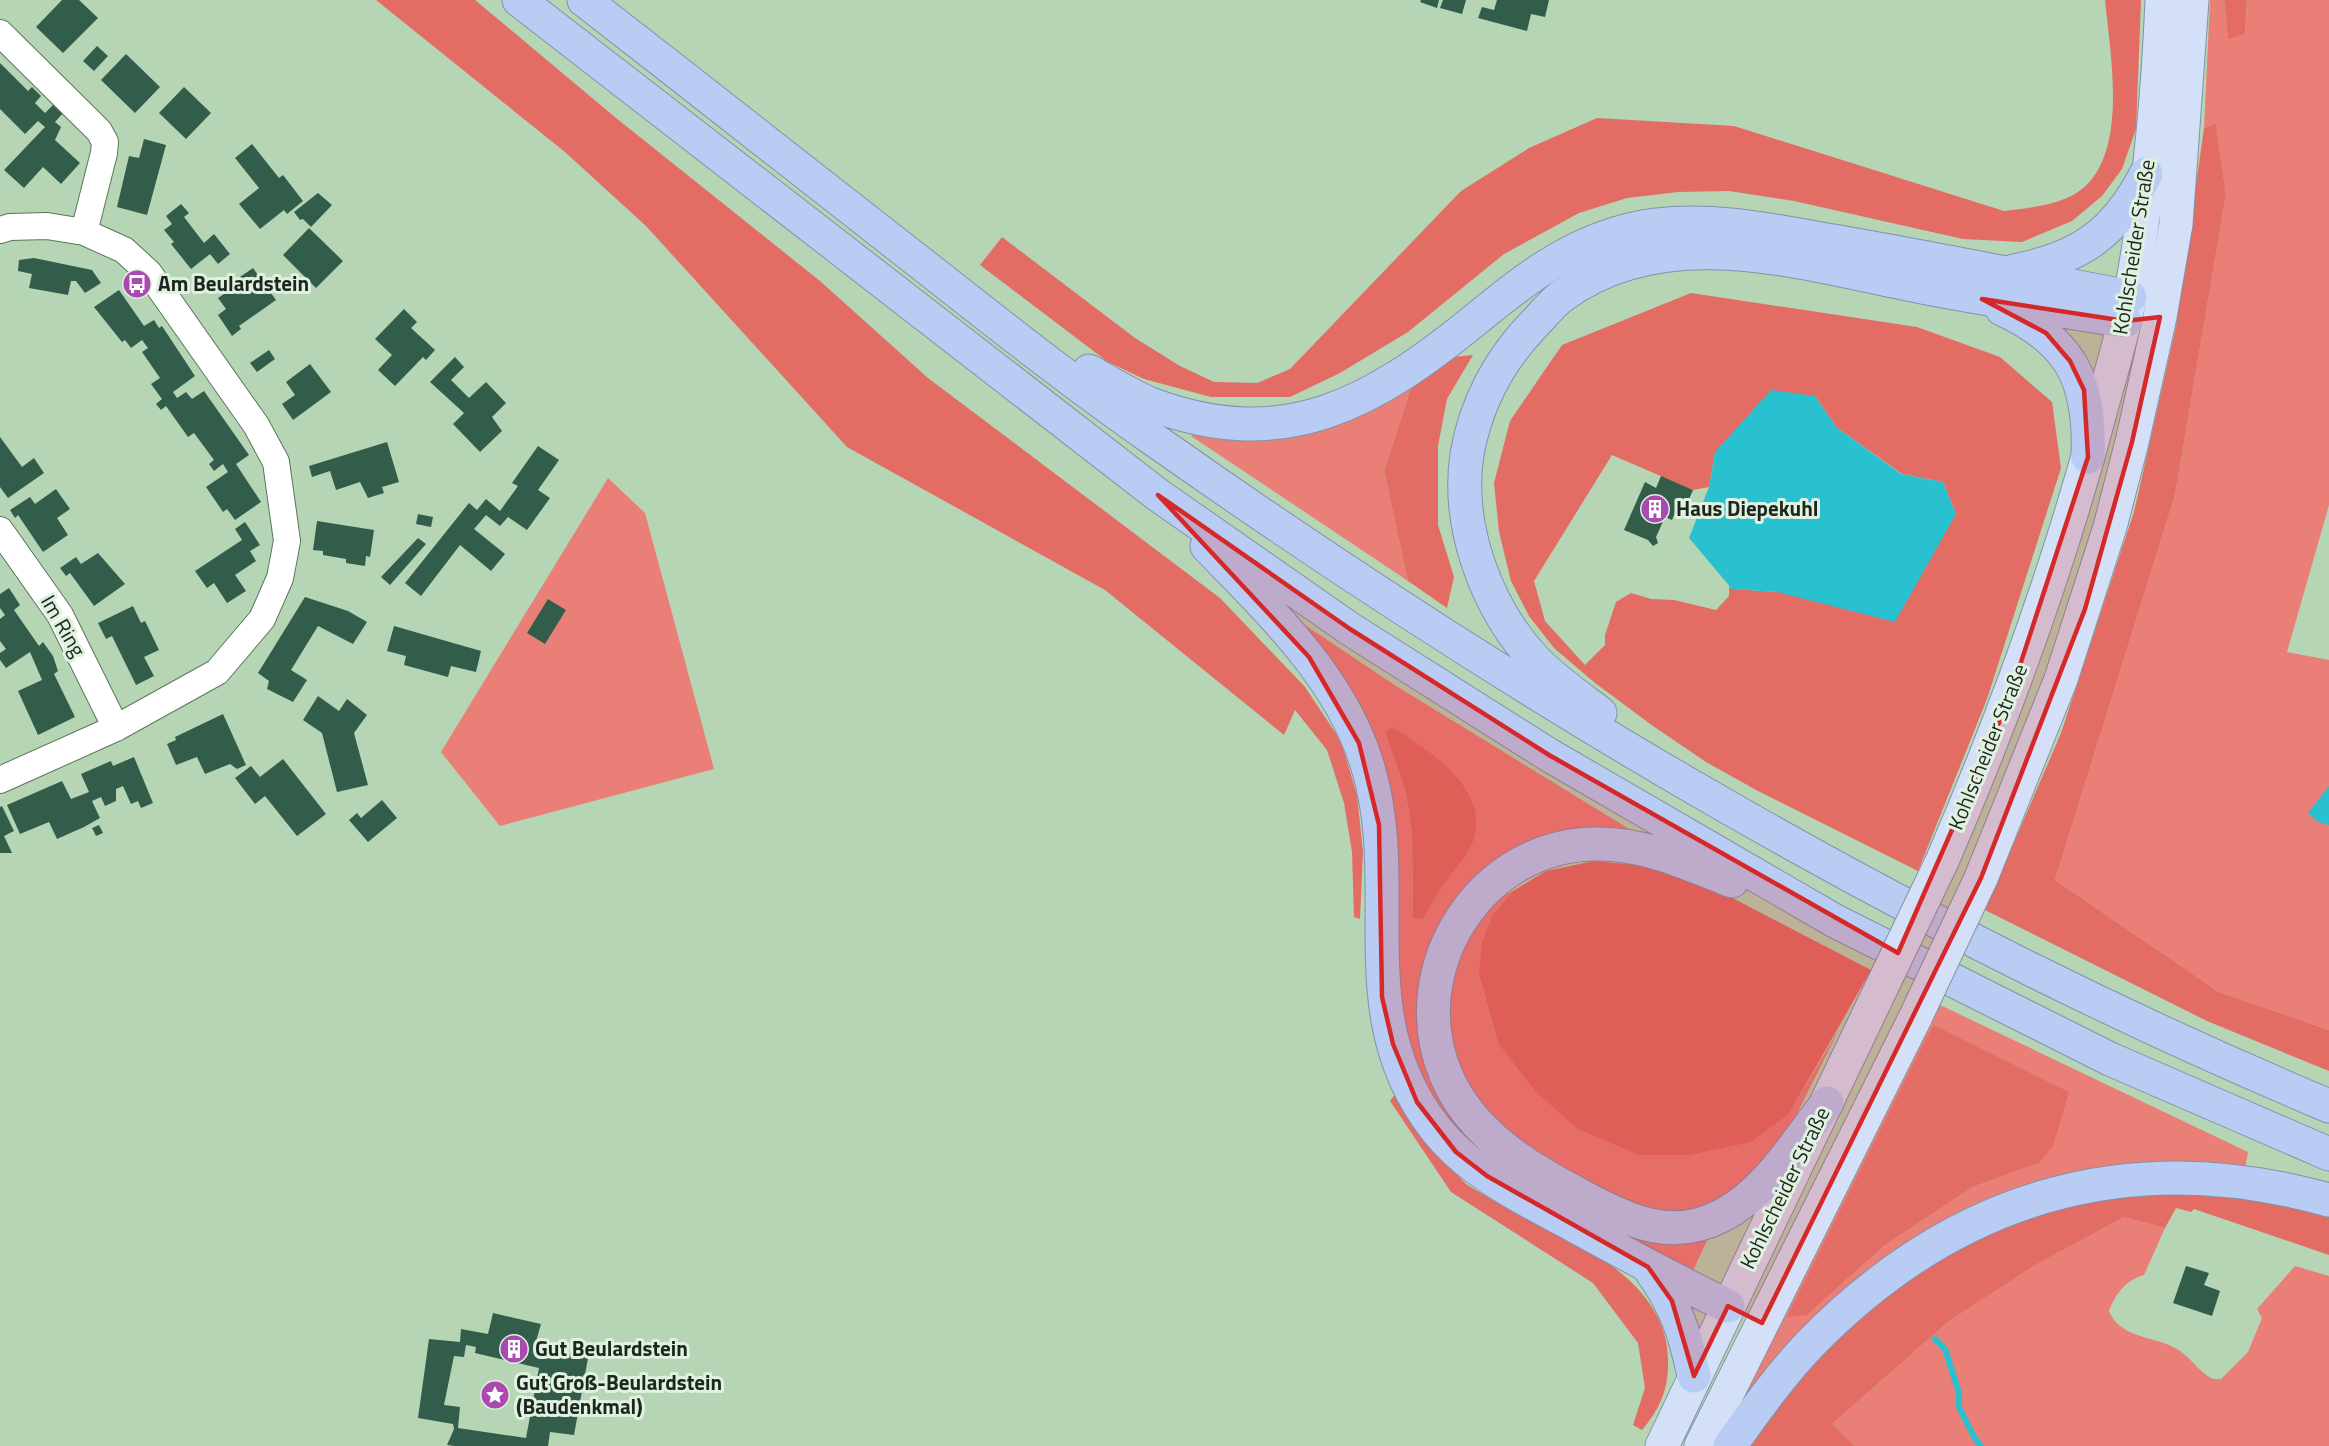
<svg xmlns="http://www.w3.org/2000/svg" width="2329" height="1446" viewBox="0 0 2329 1446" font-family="'Titillium Web',sans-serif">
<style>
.green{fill:#ea7f78;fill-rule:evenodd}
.forest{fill:#e36c65;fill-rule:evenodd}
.water{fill:#29c1d0}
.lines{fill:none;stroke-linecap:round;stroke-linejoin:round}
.stream{stroke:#29c1d0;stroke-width:6}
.building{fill:#335d4b;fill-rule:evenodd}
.minor-casing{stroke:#5a775a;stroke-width:28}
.major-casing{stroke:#8193a9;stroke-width:35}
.highway-casing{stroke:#8193a9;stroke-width:35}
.minor{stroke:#fff;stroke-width:26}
.major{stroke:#d4e0f8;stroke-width:33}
.highway{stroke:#b8ccf4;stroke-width:33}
.major-bridge-casing{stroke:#8193a9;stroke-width:35;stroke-linecap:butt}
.major-bridge{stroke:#d4e0f8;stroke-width:33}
.marked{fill:#d62828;fill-opacity:0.2;stroke:#d62828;stroke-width:4.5;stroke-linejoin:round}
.labels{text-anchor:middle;stroke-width:6;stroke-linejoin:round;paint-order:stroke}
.street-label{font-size:21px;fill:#1c281d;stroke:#e1f1e1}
.poi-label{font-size:21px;font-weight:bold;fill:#1c281d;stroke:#e1f1e1;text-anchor:start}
</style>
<rect width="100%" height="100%" fill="#b5d5b5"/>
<path class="green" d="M2210 0H2224L2228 38 2245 34 2247 0H2329V505L2287 652 2329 660V1030L2219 992 2055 880 2175 495 2226 194 2216 125 2204 128Z
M1411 388 1384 471 1408 581 1191 436 1199 431 1388 396Z
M608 478 645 513 714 769 500 826 441 752Z
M1293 617 1393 684 1634 832 1495 866 1422 1019 1502 1161 1710 1234 1691 1275 1495 1169 1437 1111 1400 1025 1391 840ZM1385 733 1470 849 1446 880 1422 919 1413 917 1412 833 1405 789Z
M1513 891 1493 914 1479 975 1498 1043 1789 1114 1839 1029 1788 1132 1732 1192 1719 1203 1682 1216 1634 1209 1532 1152 1490 1119 1462 1078 1448 1034V982L1464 937 1490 902Z
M1940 1005 2248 1152 2245 1169 2151 1165 2079 1172 2009 1196 1726 1422ZM1933 1025 2039 1163 1973 1187 1884 1246 1807 1315Z
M2124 1217 2165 1228 2144 1275C2126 1280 2115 1294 2109 1311 2119 1337 2151 1336 2173 1347 2189 1354 2198 1372 2213 1379H2221L2248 1352 2262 1318 2257 1309 2295 1266 2329 1276V1446H1855L1832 1424 1948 1322 2032 1267Z"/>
<path class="forest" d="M376 0H475L616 118 820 281 928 378 1220 598 1305 687 1341 741 1357 795 1363 852 1360 919 1354 917 1352 852 1344 803 1327 750 1295 710 1284 735 1105 590 847 447 646 226 565 152Z
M2105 0H2141L2136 129 2122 169 2102 196 2072 221 2022 242 1963 239 1794 201 1729 191 1678 192 1627 198 1579 213 1504 254 1408 332 1340 373 1290 397H1211L1144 379 1108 362 980 265 1002 237 1135 338 1180 366 1214 382 1257 383 1290 369 1461 191 1529 148 1597 118 1734 126 2004 211C2027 208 2054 206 2075 194 2131 161 2110 53 2105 0Z
M2224 0H2247L2245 34 2228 39Z
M2216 124 2226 194 2175 495 2055 880 2219 992 2329 1030V1071L2207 1021 1985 910 2061 733 2134 512 2176 327 2204 128Z
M1691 293 1917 327 2000 357 2052 402 2061 468 1987 699 1918 871 1758 791 1706 762 1653 726 1595 683 1554 648 1529 616 1511 581 1499 532 1494 483 1510 421 1562 345ZM1815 396 1836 427 1902 474 1943 482 1956 514 1777 592 1732 589 1729 586V596L1716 610 1674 600 1651 599 1631 593 1616 602 1605 635V645L1585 665 1545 621 1534 581 1612 455 1693 490 1709 487 1715 452Z
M1473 355 1447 399 1438 446V525L1454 577 1447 608 1408 581 1384 471 1411 388 1452 357Z
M1392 727C1431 751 1499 795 1469 850 1463 861 1453 870 1447 880 1438 892 1430 906 1423 919L1413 918 1412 833 1405 789 1385 733Z
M1594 861 1636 865 1678 874 1719 891 1871 970 1789 1114 1751 1142 1688 1155H1639L1578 1129 1537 1093 1498 1043 1479 975 1482 942 1493 914 1513 891 1546 871Z
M1933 1025 2069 1092 2053 1146 2039 1163 1973 1187 1884 1246 1807 1315 1787 1317Z
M1395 1094C1413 1117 1431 1139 1448 1162 1454 1170 1461 1181 1469 1186 1535 1228 1667 1264 1668 1360 1669 1388 1660 1409 1642 1430L1633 1425 1645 1388 1638 1343 1593 1283 1451 1192 1390 1101Z
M2141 1191 2232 1195 2329 1214V1255L2194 1209 2191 1212 2176 1208 2165 1228 2124 1217 2032 1267 1948 1322 1832 1424 1855 1446H1751L1786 1392 1886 1292 1950 1247 2043 1210Z"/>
<path class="water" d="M1771 390 1815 396 1836 427 1901 474 1943 482 1956 514 1895 622 1777 592 1732 589 1689 538 1709 487 1715 452Z
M2329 786V825L2318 822 2308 813Z"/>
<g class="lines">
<path class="stream" d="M1935 1339 1945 1349 1959 1393V1407L1974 1437 1981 1446"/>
</g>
<path class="building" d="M62 0H79L98 18 63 53 36 27Z
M1421 0H1439L1437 8 1420 2Z
M1443 0H1466L1462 14 1440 8Z
M1497 0H1549L1545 17 1531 14 1527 31 1478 18 1482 7 1494 10Z
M97 46 108 56 94 71 83 61Z
M126 54 160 87 135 113 101 80Z
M0 63 28 91 32 87 41 96 35 103 45 113 54 104 63 113 55 122 61 127 55 140 80 163 61 184 43 167 24 188 4 170 45 127 38 121 25 134 0 109Z
M184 87 211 113 186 139 159 113Z
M144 139 166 145 147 215 117 207 129 156 139 158Z
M252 144 279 178 283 175 303 201 287 214 284 210 260 229 239 204 259 188 235 158Z
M318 193 332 205 311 227 303 219 300 220 294 212Z
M181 204 189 213 184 217 204 243 214 234 230 254 218 264 210 254 191 269 171 244 174 242 164 230 172 224 166 216Z
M309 228 343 261 316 288 283 255Z
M34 258 92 270 101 283 85 293 76 281H71L68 295 29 288 32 274 18 271 19 260Z
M253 268 276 300 239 326 241 329 232 336 218 315 226 309 218 298 240 283 237 279Z
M119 290 144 326 154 320 159 328 162 326 195 376 173 392 177 398 186 392 192 399 204 391 249 455 236 464 261 502 235 520 227 509 223 512 206 487 228 472 223 464 214 471 209 464 214 460 194 433 188 437 166 406 161 410 156 404 162 399 151 384 160 378 142 352 148 348 142 340 131 348 125 340 122 342 94 307Z
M404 309 417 322 411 328 435 350 426 360 423 357 395 386 378 370 392 355 375 339Z
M269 350 275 359 257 372 250 363Z
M455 357 464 367 451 380 469 398 486 382 506 403 492 417 502 431 480 452 453 424 464 413 430 382Z
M310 364 331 392 293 420 282 404 295 395 286 382Z
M0 437 22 467 34 458 44 473 8 498 0 487Z
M387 442 399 482 382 487 384 493 368 498 360 482 336 490 330 471 312 477 309 466Z
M538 446 559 460 538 490 550 498 527 530 508 517 500 526 486 515 474 529 505 554 491 571 460 545 421 596 405 583 469 503 477 510 486 499 500 511 518 486 512 483Z
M1661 476 1693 490 1684 511 1677 508 1672 520 1665 517 1656 537 1658 543 1653 546 1648 540 1624 530 1645 482 1656 488Z
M56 489 70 509 57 518 68 535 43 552 18 515 15 518 10 510 30 497 35 504Z
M418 514 433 517 431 527 416 524Z
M317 521 374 530 370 557 366 556 365 566 346 563V559L323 555V551L313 550Z
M245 522 260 545 250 551 256 561 235 575 246 591 227 603 214 583 207 588 195 571 242 540 235 529Z
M418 538 426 544 390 585 381 577Z
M98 553 125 584 94 606 70 573 66 576 60 568 76 557 81 564Z
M9 588 20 605 14 610 39 646 43 642 53 656 58 671 54 674 75 717 38 735 18 691 42 680 30 652 6 668 0 660V653L6 649 0 641V619L5 615 0 608V594Z
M305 597 348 611 367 622 353 644 318 626 291 670 307 680 293 702 267 689 269 681 258 673Z
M548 599 566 610 545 644 527 633Z
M133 606 141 623 145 621 159 650 144 657 154 676 136 685 112 636 106 639 98 623Z
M394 626 481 651 476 672 451 666 448 677 404 665 406 656 387 651Z
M318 696 339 711 347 699 367 715 354 733 368 785 337 792 322 733 303 720Z
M223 714 246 765 237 769 230 764 205 774 197 757 176 765 167 744 176 740 175 737Z
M134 757 153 803 141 808 138 801 131 804 123 786 116 789V801L105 806 101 797 92 801 100 818 84 827 57 839 49 822 20 834 7 805 62 781 71 799 89 792 81 774 111 761 113 766Z
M283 759 326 814 297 836 265 796 255 804 235 778 251 766 260 777Z
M382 800 397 818 368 842 349 820 357 813 361 818Z
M2 806 14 831 4 836 12 853H0V807Z
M99 825 103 833 96 836 92 828Z
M2186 1266 2209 1273 2204 1285 2220 1291 2212 1316 2173 1303Z
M493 1313 541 1324 535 1345 588 1358 574 1435 550 1432 548 1446H455L447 1445 454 1429 453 1424 418 1418 429 1339 460 1342 461 1329 488 1334ZM466 1345 476 1347 475 1353 539 1368 526 1438 458 1428 460 1407 444 1405 454 1356 464 1357Z"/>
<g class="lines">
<g class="minor-casing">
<path id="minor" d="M0 33 99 131 105 142 104 153 84 232
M0 230 10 227 47 226 84 232 124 250 149 273 256 425 276 462 287 541 280 578 262 619 217 672 116 728 0 780
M0 530 60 615 116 728"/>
</g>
<g class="major-casing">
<path id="major" d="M1943 859C2005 715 2058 570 2098 420 2109 379 2122 338 2130 297 2148 202 2158 96 2162 0
M1981 878 2061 679 2110 527 2132 442 2160 317 2176 224 2192 0
M1662 1446 1877 997
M1701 1446 1916 1016"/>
</g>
<g class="highway-casing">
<path id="highway" d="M519 0 1158 495 1350 629 1549 755 1835 921 2110 1059 2329 1154
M584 0C691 83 798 167 904 250 986 314 1068 380 1153 439 1522 699 1912 931 2329 1106
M2014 271C2080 258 2115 234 2146 174
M2002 309C2072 341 2091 382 2088 457
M1089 371C1110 383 1131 396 1153 405 1286 454 1374 402 1475 320 1531 274 1581 235 1655 225 1714 218 1770 230 1827 240 1928 257 2029 278 2130 297
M1207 546C1268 610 1338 674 1366 761 1407 885 1345 1013 1435 1128 1470 1173 1523 1198 1573 1225 1624 1253 1675 1281 1728 1306
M1600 713C1579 697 1556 681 1537 662 1487 610 1456 527 1467 454 1476 403 1499 360 1535 323 1544 314 1552 303 1562 296 1667 218 1807 265 1922 287 1989 300 2057 310 2125 321
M1732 881C1689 864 1646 844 1599 844 1482 842 1401 968 1446 1075 1472 1137 1531 1169 1587 1199 1632 1223 1674 1241 1723 1215 1767 1192 1797 1141 1827 1103
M1649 1268C1676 1305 1685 1333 1694 1376
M1730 1446C1755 1411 1781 1374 1811 1343 1955 1196 2129 1144 2329 1200"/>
</g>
<use href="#minor" class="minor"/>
<use href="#major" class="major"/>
<use href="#highway" class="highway"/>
<g class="major-bridge-casing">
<path id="major-bridge" d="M1877 997 1943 859
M1916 1016 1981 878"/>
</g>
<use href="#major-bridge" class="major-bridge"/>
</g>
<path class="marked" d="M1982 299 2125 321 2160 317 2132 442 2085 609 1981 878 1762 1323 1728 1306 1694 1376 1672 1301 1648 1267 1487 1176 1456 1152 1417 1102 1393 1044 1382 997 1379 825 1359 743 1309 657 1158 495 1350 629 1549 755 1898 953 2008 702 2088 457 2084 390 2070 361 2046 333Z"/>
<defs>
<g id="bus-disc" transform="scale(1.5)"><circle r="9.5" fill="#aa49b0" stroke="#e1f1e1"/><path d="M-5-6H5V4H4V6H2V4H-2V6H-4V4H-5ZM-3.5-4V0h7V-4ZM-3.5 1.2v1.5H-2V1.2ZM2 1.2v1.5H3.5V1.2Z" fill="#fff"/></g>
<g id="building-disc" transform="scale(1.5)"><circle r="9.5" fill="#aa49b0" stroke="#e1f1e1"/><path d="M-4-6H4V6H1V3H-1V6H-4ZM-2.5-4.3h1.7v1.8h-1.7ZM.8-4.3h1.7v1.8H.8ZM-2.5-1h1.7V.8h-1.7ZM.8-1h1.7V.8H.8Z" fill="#fff"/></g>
<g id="sight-disc" transform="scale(1.5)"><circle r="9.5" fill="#aa49b0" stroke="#e1f1e1"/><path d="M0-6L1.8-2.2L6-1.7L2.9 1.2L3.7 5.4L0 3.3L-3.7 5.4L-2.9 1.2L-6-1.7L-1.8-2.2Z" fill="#fff"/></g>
</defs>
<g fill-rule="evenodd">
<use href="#bus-disc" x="137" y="284"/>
<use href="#building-disc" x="1655" y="509"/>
<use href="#building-disc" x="514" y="1349"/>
<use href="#sight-disc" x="495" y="1395"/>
</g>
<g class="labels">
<g class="street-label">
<text transform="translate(2134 247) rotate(-81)" y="7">Kohlscheider Straße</text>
<text transform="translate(63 626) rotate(60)" y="7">Im Ring</text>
<text transform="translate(1988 747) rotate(-68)" y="7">Kohlscheider Straße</text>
<text transform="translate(1785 1188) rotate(-64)" y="7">Kohlscheider Straße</text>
</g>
<g class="poi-label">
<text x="158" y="291">Am Beulardstein</text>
<text x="1676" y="516">Haus Diepekuhl</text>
<text x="535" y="1356">Gut Beulardstein</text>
<text x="516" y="1390">Gut Groß-Beulardstein<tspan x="516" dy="24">(Baudenkmal)</tspan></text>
</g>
</g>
</svg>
